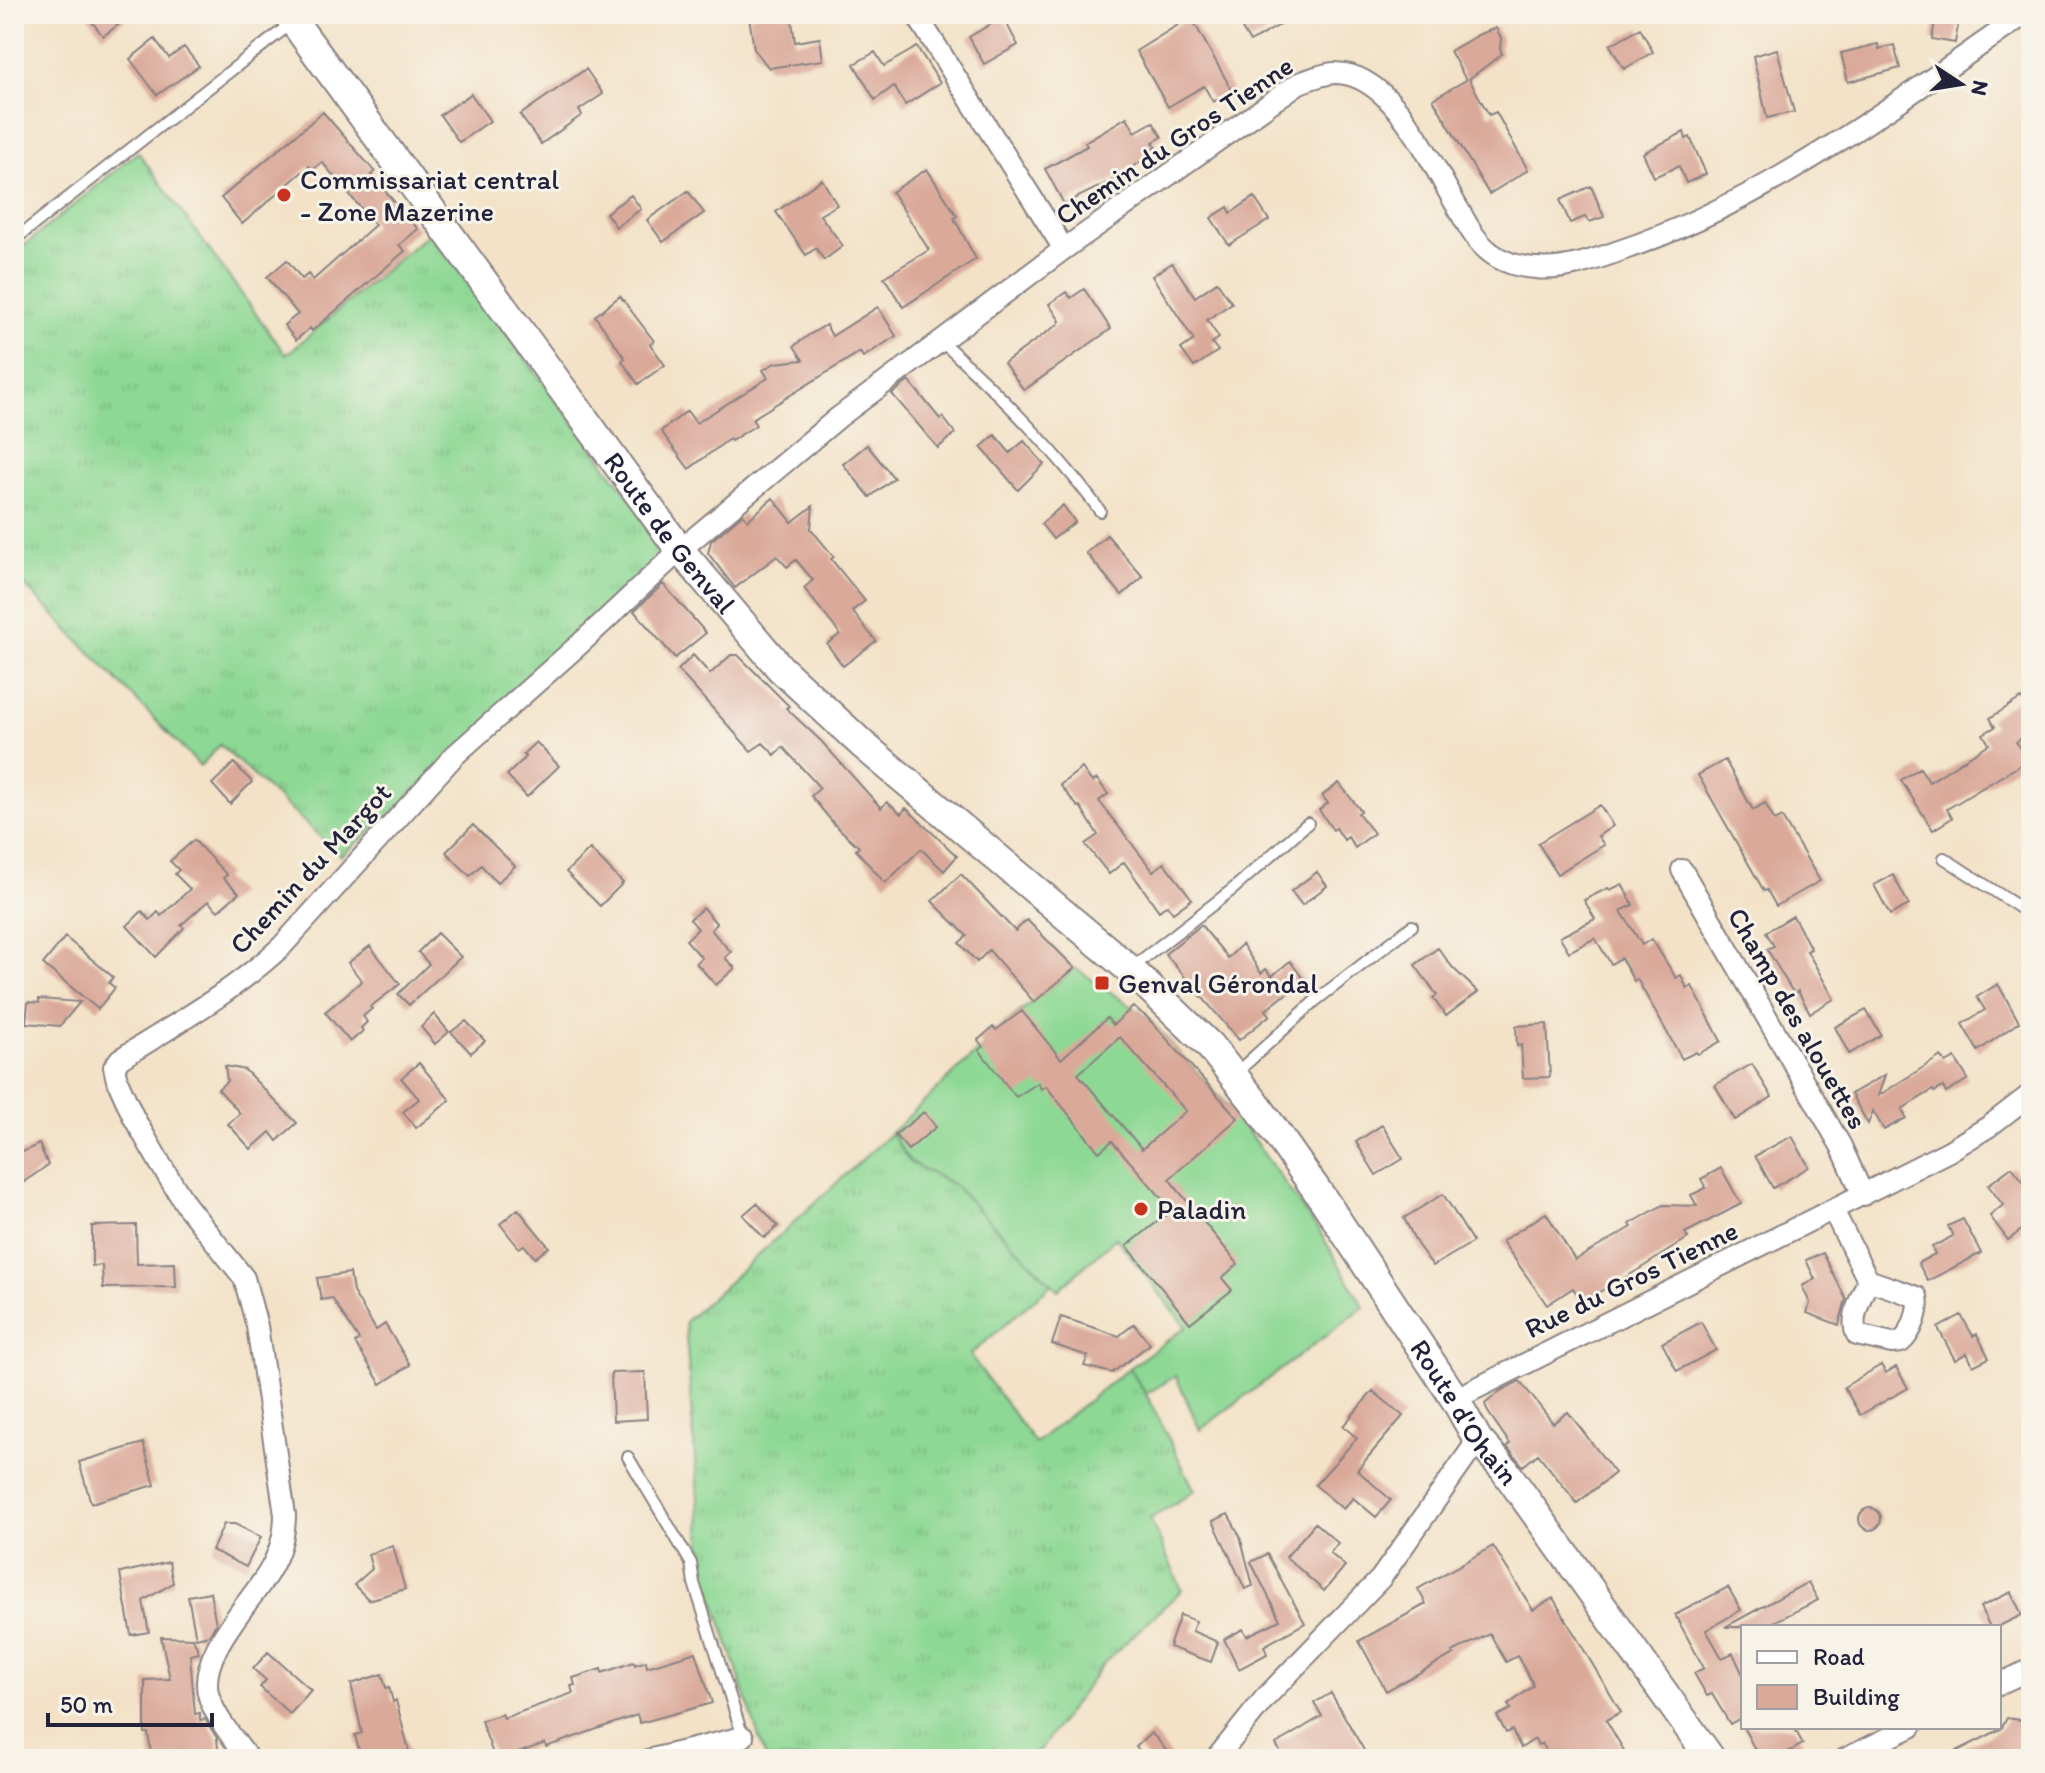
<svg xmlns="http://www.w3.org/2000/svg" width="2045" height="1773" viewBox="0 0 2045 1773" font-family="Itim,sans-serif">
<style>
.grass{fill:url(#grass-tufts);stroke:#587d68;stroke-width:2}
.pitch{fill:#8dd894;stroke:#587d68;stroke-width:2}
.building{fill:#daa99a;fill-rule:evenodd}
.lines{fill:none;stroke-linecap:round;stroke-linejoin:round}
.service-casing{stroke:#8a8282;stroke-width:14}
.minor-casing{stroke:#8a8282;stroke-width:24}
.secondary-casing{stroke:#8a8282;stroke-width:32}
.service{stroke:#fff;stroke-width:10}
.minor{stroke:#fff;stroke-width:20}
.secondary{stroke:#fff;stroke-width:28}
.poi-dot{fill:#c8321e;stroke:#f7f3e8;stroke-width:3}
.labels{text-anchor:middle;stroke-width:6;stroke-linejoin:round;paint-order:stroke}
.street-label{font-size:28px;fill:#22223b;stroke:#f7f3e8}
.poi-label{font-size:28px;fill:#22223b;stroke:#f7f3e8;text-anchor:start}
</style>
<defs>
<pattern id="grass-tufts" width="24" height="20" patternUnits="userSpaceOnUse" patternTransform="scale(2)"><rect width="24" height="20" fill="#8dd894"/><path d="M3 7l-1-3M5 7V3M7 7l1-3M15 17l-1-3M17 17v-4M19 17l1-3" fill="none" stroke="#79b980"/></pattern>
</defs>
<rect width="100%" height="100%" fill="#f7f3e8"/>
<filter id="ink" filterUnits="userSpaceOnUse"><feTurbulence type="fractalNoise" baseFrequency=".0125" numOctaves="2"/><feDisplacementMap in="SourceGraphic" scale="16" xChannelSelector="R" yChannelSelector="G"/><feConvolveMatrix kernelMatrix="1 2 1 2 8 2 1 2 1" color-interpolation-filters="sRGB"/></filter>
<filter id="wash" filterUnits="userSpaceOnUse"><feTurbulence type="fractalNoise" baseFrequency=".006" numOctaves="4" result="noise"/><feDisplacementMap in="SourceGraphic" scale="32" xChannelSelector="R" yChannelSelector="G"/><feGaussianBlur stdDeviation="1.8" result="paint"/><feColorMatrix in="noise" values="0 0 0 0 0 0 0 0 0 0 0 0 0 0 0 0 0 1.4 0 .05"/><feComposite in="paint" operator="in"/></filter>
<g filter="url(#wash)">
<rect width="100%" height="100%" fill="#f3e2c8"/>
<path class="grass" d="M138 152 286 355 430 232 675 557 445 770 341 856 220 745 200 766 14 574V254Z
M891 1133 910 1162 954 1185 1052 1284 970 1355 1035 1443 1129 1368 1146 1394 1195 1491 1150 1519 1182 1590 1104 1663 1033 1759H766L703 1566 685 1322Z"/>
<path class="pitch" d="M1075 968 1147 1017 1238 1118 1321 1234 1364 1307 1200 1430 1176 1376 1146 1394 1129 1368 1186 1327 1116 1238 1058 1290 954 1185 910 1162 891 1133 977 1052 1004 1032 1001 1027Z"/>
<g id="blocks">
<path class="building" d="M86 14H133L103 36Z
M757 14H791L795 42 820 38 823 60 769 68 754 49 749 17Z
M1233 14H1299L1250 42Z
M1936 14H1960L1955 43 1932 39Z
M1003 17 1018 45 984 64 969 37Z
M1191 17 1233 92 1213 102 1204 86 1168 107 1136 51Z
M1496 28 1501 38 1500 49 1502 54 1469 79 1489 115 1496 112 1528 170 1489 194 1433 99 1466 80 1450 51 1480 34Z
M1640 28 1653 52 1624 69 1610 45Z
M155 39 169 58 184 47 199 66 157 95 130 59Z
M1878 44 1879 49 1894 45 1900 68 1848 82 1841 53Z
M917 47 940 83 905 105 894 86 875 100 854 64 875 52 884 66Z
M1777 49 1794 112 1767 118 1753 56Z
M586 69 603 94 579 110 582 115 541 144 520 115Z
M471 94 490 121 459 142 440 115Z
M323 112 375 172 371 175 418 229 399 245 405 251 312 331 310 328 296 340 284 325 298 314 267 277 287 260 302 279 308 274 313 280 375 225 322 162 313 170 309 166 242 224 221 198Z
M1127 117 1135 132 1153 122 1162 137 1153 142 1156 147 1148 152 1150 156 1109 182 1064 204 1045 169 1087 146 1085 142Z
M1684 132 1686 139 1690 137 1706 174 1686 183 1679 166 1654 177 1643 153Z
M927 169 957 216 954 218 976 259 903 307 884 277 929 250 892 192Z
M822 179 837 205 820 215 843 246 824 260 816 248 806 255 776 212Z
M1591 186 1604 217 1589 222 1585 217 1570 223 1560 200Z
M688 191 704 213 663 242 647 220Z
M631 195 641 209 616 227 606 213Z
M1254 197 1269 220 1229 245 1211 218 1228 207 1231 213Z
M1172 263 1195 297 1217 282 1232 303 1207 320 1219 338 1212 343 1218 351 1194 367 1181 349 1194 340 1152 276Z
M1084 289 1111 329 1024 390 1004 363 1057 325 1060 321 1049 304 1066 292 1071 298Z
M620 296 654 341 650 344 665 365 638 384 622 361 625 358 595 316Z
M878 307 896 336 863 357 860 352 752 419 756 425 731 441 729 439 689 469 661 431 687 411 696 423 768 378 763 370 775 363 803 360 794 346 809 335 826 325 832 336Z
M909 381 940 419 943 417 955 433 938 448 892 394Z
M995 435 1010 453 1024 441 1044 464 1018 490 981 447Z
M867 445 894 478 870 497 843 464Z
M773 498 792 522 813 506 811 529 834 557 831 559 865 601 852 611 876 641 843 666 827 644 840 634 804 588 813 580 796 560 787 567 777 556 735 588 708 553 711 541 743 514 748 520Z
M1063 505 1075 522 1053 539 1041 524Z
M1107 535 1143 577 1122 595 1086 553Z
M663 584 706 633 675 658 634 611Z
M693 655 710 674 731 655H738L789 706 786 708 822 742 881 808 887 802 901 814 906 808 957 856 944 871 921 849 885 883 856 850 859 847 834 824 811 796 820 788 783 747 775 755 763 743 751 751 678 670Z
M2021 698 2031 713V732L2016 742 2027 761 1947 809 1952 818 1933 830 1901 780 1920 768 1929 782 1989 744 1983 734 1995 727 1990 718Z
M536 742 559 766 527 797 507 775 526 757 523 754Z
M1725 760 1753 810 1765 803 1775 821 1782 817 1820 881 1776 906 1767 890 1764 891 1698 775Z
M234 763 252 782 230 804 212 784Z
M1082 768 1092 782 1097 779 1108 794 1099 801 1153 871 1164 863 1192 899 1173 913 1167 905 1159 911 1124 862 1109 874 1085 844 1098 835 1080 806 1078 807 1060 785Z
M1339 783 1361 811 1358 813 1374 833 1355 848 1348 837 1344 840 1336 828 1333 830 1319 810 1328 803 1322 796Z
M1600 805 1613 826 1598 836 1604 845 1557 874 1538 843Z
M473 825 515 866 497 883 481 865 470 876 446 852Z
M194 840 227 875 223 878 239 893 218 911 208 901 181 925 184 928 156 957 127 926 142 911 150 920 158 912 161 916 190 889 175 874 179 870 170 861Z
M590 849 623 883 600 906 566 872Z
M1317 872 1327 886 1302 905 1291 891Z
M961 874 1015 931 1027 920 1075 968 1034 1002 989 950 977 962 959 943 967 936 932 901Z
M1893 875 1909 905 1890 915 1874 885Z
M1622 884 1633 905 1621 911 1642 945 1652 939 1676 978 1681 975 1687 989 1692 986 1721 1041 1698 1054 1696 1052 1682 1059 1637 979 1634 981 1621 958 1611 964 1595 938 1569 952 1560 937 1595 919 1584 900 1608 888 1610 890Z
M703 908 717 924 711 930 731 952 725 958 735 968 716 985 696 963 702 958 686 940 698 929 690 919Z
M1793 916 1811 949 1807 951 1834 999 1810 1013 1798 991 1794 994 1767 949 1774 946 1766 932Z
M1201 925 1228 958 1242 944 1261 973 1266 969 1272 976 1290 961 1304 980 1266 1010 1270 1015 1239 1040 1165 954Z
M437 933 461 957 409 1005 398 994 429 964 418 952Z
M65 937 113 977 109 983 115 988 98 1009 43 964Z
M370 946 400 984 370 1007 372 1009 363 1016 367 1022 361 1028 363 1031 350 1042 325 1012 362 981 348 963Z
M1438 948 1453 968 1478 992 1446 1016 1433 998 1437 995 1415 965Z
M1998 984 2019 1022 1978 1051 1962 1024 1985 1010 1977 997Z
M39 999 80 1002 60 1026 26 1023 28 1002 39 1003Z
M1133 1007 1147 1017 1238 1118 1169 1179 1238 1264 1222 1278 1232 1290 1190 1323 1127 1246 1172 1210 1112 1141 1099 1152 1046 1086 1041 1089 1038 1083 1016 1097 979 1050 983 1047 978 1040 993 1027 996 1030 1022 1011 1061 1059 1107 1018 1113 1025ZM1120 1037 1186 1111 1142 1149 1078 1074Z
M1866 1010 1881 1035 1849 1054 1835 1027Z
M434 1014 449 1032 435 1044 421 1027Z
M466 1021 485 1041 471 1053 451 1032Z
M1547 1024 1550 1077 1523 1078 1521 1045 1517 1046 1516 1026Z
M1941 1056 1946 1063 1955 1058 1968 1079 1946 1093 1943 1087 1934 1092 1933 1090 1902 1109 1906 1118 1884 1130 1873 1111 1868 1124 1851 1094 1885 1075 1878 1096Z
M419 1063 450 1100 416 1128 403 1112 419 1099 401 1078Z
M1752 1064 1772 1097 1735 1120 1715 1085Z
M225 1066 245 1070 297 1123 277 1141 270 1132 251 1149 228 1124 240 1113 218 1089 227 1081Z
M924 1112 936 1127 908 1150 895 1135Z
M1382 1125 1403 1159 1376 1175 1356 1142Z
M1792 1136 1809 1167 1773 1188 1755 1156Z
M39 1144 48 1165 14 1189V1156Z
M2012 1167 2031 1191V1223L2008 1240 1990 1216 2003 1205 1988 1185Z
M1721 1168 1741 1204 1685 1233 1688 1238 1638 1270 1582 1302 1573 1288 1547 1305 1502 1241 1546 1213 1575 1260 1632 1227 1630 1224 1663 1205 1697 1206 1691 1195 1706 1188 1701 1179Z
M1443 1194 1473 1242 1433 1266 1417 1244 1404 1218Z
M757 1203 778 1226 764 1238 743 1215Z
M518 1209 549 1247 535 1258 524 1245 519 1248 500 1224Z
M1963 1219 1981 1253 1928 1281 1918 1263 1935 1254 1932 1247 1953 1236 1948 1226Z
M136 1225 137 1264 175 1263 176 1287 103 1288 102 1265 92 1266V1226Z
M1823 1253 1846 1299 1839 1325 1807 1313 1810 1303 1802 1286 1815 1279 1806 1260Z
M350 1273 353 1292 376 1330 385 1324 410 1365 381 1384 355 1343 359 1340 332 1298 321 1300 317 1278Z
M1961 1315 1973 1336 1977 1334 1989 1358 1973 1366 1967 1353 1955 1360 1938 1328Z
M1061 1317 1119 1336 1134 1324 1150 1344 1112 1373 1084 1366 1088 1356 1052 1344Z
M1701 1322 1716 1350 1677 1371 1662 1343Z
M1881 1365 1886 1373 1896 1367 1908 1388 1860 1415 1844 1387Z
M645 1372 647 1419 613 1421 611 1373Z
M1520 1381 1553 1423 1568 1412 1615 1473 1577 1503 1538 1454 1523 1466 1507 1447 1510 1444 1488 1412 1485 1404 1500 1391Z
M1373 1391 1403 1416 1357 1470 1391 1500 1376 1517 1353 1498 1343 1509 1315 1485 1357 1438 1343 1426Z
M143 1443 155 1485 91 1503 79 1462Z
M1859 1519a11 11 0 1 1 22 0a11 11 0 1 1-22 0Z
M1228 1514 1240 1536 1253 1586 1245 1589 1213 1521Z
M1315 1523 1338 1543 1330 1553 1345 1566 1324 1591 1286 1557Z
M224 1524H235L261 1537 246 1567 212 1550Z
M393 1546 405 1589 369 1600 354 1585 372 1569 368 1554Z
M1493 1546 1533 1610 1553 1598 1621 1712 1606 1720 1629 1759H1551L1542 1743 1538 1745 1535 1739 1521 1748 1512 1730 1506 1733 1497 1716 1511 1709 1508 1705 1533 1686 1532 1682 1517 1656 1506 1662 1490 1634 1452 1652 1454 1654 1386 1691 1359 1641 1426 1604 1418 1589Z
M1267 1554 1305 1623 1264 1646 1267 1654 1239 1669 1224 1639 1243 1629 1247 1636 1280 1620 1251 1562Z
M169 1562 173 1583 143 1601 149 1632 131 1635 120 1573Z
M1808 1582 1818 1600 1764 1627H1725Z
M1728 1587 1741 1610 1706 1630 1722 1658 1733 1653 1743 1675V1717L1730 1724 1712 1694 1707 1696 1694 1673 1704 1668 1675 1615Z
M210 1592 216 1624 209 1635 196 1638 188 1596Z
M2011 1592 2022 1615 1997 1627H1990L1980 1607Z
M1180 1615 1196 1621 1192 1631 1218 1642 1211 1662 1169 1647Z
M161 1637 193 1638 199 1653 190 1655 195 1714 200 1713V1720L205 1719 217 1738 219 1759H152L148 1733H145V1680L170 1679Z
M268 1652 311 1690 290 1714 260 1687 266 1680 253 1669Z
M696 1652 712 1703 640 1723 637 1715 546 1747 545 1743 502 1759H495L481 1721 502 1714 504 1718 573 1693 571 1686 575 1685 573 1678 601 1669 602 1673 634 1662 635 1665 646 1661 647 1667Z
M382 1674 386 1688 389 1687 393 1702 396 1700 411 1759H361L355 1735 362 1733 351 1684Z
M1331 1693 1369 1759H1284L1276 1744 1322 1716 1314 1703Z
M2031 1714V1759H1941L2001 1729 2007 1718 2020 1720Z
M1743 1727H1794L1803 1744 1775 1759H1760Z
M1151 1733 1157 1739 1173 1759H1148L1136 1747Z"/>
</g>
</g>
<g filter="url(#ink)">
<use href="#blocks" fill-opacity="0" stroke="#8a8282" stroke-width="2"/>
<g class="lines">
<g class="service-casing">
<path id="service" d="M14 240 293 22
M941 341C999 393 1054 448 1100 511
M1944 858 2031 915
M1130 969 1233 889 1308 823
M1236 1073 1315 1001 1412 926
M628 1457 691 1563 694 1583 743 1737"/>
</g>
<g class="minor-casing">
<path id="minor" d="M916 14 1064 249
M1682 870 1841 1146 1863 1195
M1833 1210 1868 1280C1862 1297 1849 1317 1857 1335L1892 1343 1901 1342C1912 1333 1920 1310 1917 1297L1868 1280
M1455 1399 1949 1151 1988 1127 2031 1094
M1999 1684 2031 1669
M248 1759C235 1740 216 1719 209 1697 196 1656 248 1606 268 1573 279 1555 285 1537 285 1515L257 1326 244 1278 186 1205 161 1165 134 1118 117 1080 114 1067 120 1059C176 1024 234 991 282 946L455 755 582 642 680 550 839 417 1064 249 1299 83C1311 79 1322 74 1334 73 1393 72 1432 165 1459 210 1468 226 1476 242 1491 253 1504 263 1521 267 1536 268 1563 271 1594 260 1619 251 1768 201 1897 102 2025 14
M652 1759 743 1737
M1216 1759 1265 1698 1381 1578 1478 1440
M1845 1759 1911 1727"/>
</g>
<g class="secondary-casing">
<g id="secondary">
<path id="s1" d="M288 14 680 550 780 668 862 744 1134 973 1209 1045 1256 1104 1325 1202 1455 1399 1478 1440 1504 1469 1711 1759"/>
</g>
</g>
<use href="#service" class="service"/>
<use href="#minor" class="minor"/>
<use href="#secondary" class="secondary"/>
</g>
</g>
<g class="poi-dot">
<circle cx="284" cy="195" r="8"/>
<rect x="1094" y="975" width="16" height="16" rx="4"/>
<circle cx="1141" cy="1209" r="8"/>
</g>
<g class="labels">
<g class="street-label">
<text transform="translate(1174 140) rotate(-34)" y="10">Chemin du Gros Tienne</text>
<text dy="10" stroke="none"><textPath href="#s1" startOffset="644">Route de Genval</textPath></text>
<text transform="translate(310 868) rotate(-47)" y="10">Chemin du Margot</text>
<text transform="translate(1798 1018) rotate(60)" y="10">Champ des alouettes</text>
<text transform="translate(1631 1279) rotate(-26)" y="10">Rue du Gros Tienne</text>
<text dy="10" stroke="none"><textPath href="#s1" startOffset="1838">Route d'Ohain</textPath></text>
</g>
<g class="poi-label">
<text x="300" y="189">Commissariat central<tspan x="300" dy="32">- Zone Mazerine</tspan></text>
<text x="1118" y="993">Genval Gérondal</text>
<text x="1157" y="1219">Paladin</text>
</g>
</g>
<rect width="2045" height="1773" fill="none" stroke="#f7f3e8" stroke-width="48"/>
<rect x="1741" y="1625" width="260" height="104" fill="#f7f3e8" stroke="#a29fa3" stroke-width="2"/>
<rect x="1757" y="1651" width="40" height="12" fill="#ffffff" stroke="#a29fa3" stroke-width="2"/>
<text x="1813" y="1665" font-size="24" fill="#22223b">Road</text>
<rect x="1757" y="1685" width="40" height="24" fill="#daa99a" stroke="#a29fa3" stroke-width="2"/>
<text x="1813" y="1705" font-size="24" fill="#22223b">Building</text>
<g transform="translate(1961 84) rotate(102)" stroke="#f7f3e8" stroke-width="6" paint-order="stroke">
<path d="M0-6L14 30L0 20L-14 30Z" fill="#22223b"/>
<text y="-12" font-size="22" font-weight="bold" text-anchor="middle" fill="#22223b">N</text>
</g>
<path d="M48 1713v12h164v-12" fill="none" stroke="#22223b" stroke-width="4"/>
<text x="60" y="1713" font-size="24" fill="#22223b" stroke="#f7f3e8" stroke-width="6" paint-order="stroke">50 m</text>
</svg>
